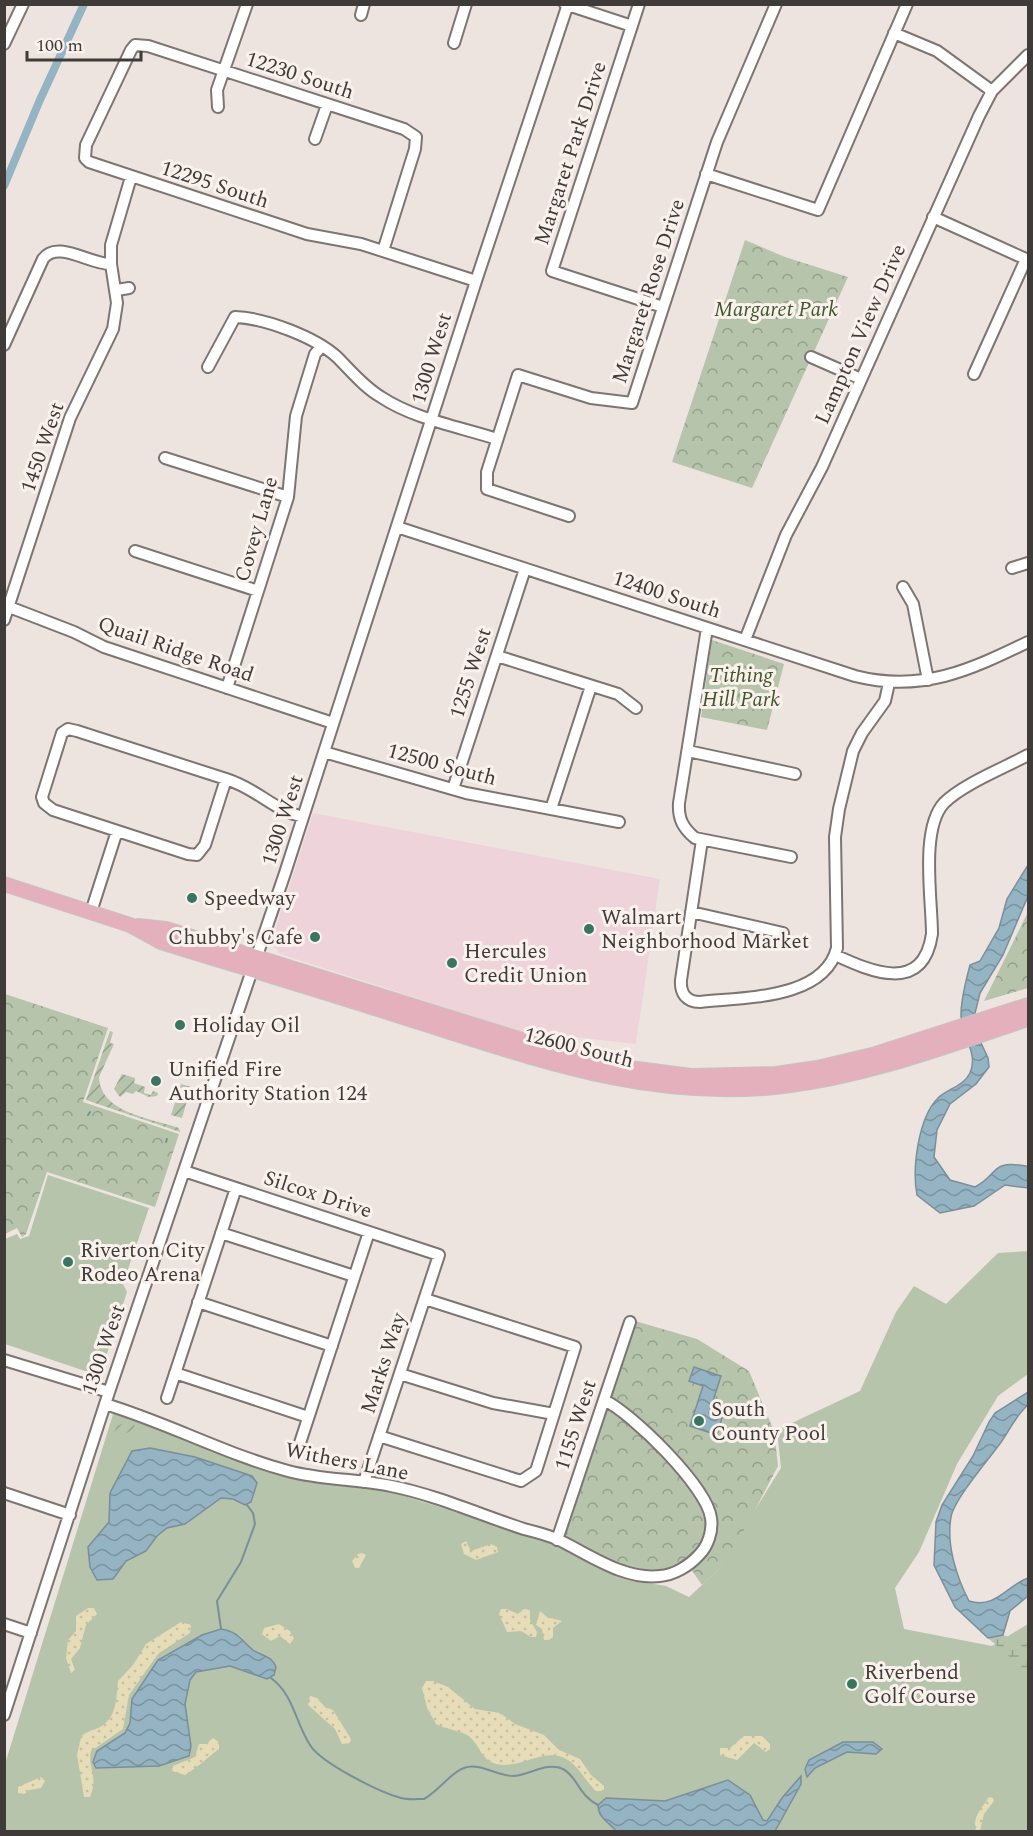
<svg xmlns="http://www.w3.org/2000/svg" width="1033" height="1836" viewBox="0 0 1033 1836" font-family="Spectral,serif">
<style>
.commercial{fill:#eed4da}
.grass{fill:#b5c4aa}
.wetland{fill:url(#wetland-marsh)}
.sand{fill:url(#sand-dots)}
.park{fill:url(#park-crowns)}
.garden{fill:url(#garden-furrows)}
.water{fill:url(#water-waves);stroke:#7a8f9a;stroke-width:1.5}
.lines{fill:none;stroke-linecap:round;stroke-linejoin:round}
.stream{stroke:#7a8f9a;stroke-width:2}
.canal{stroke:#94b3c3;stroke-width:8}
.minor-casing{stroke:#7d7572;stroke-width:14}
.major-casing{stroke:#c5c4c4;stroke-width:16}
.minor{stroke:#fff;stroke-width:10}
.major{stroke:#e3b0bc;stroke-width:14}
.poi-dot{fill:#387662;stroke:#faf1ed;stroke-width:2}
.labels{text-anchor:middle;stroke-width:6;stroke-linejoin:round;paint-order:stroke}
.street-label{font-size:21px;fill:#3e3b39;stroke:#faf1ed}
.park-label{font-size:21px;font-style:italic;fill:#3f562b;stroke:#faf1ed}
.poi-label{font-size:21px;fill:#3e3b39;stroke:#faf1ed;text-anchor:start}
</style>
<defs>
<pattern id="wetland-marsh" width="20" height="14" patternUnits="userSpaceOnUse" patternTransform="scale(1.5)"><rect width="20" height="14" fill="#b5c4aa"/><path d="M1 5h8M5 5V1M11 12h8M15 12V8" fill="none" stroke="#95a08b"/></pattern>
<pattern id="sand-dots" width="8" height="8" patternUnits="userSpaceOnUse" patternTransform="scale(1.5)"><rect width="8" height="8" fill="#e6dcb7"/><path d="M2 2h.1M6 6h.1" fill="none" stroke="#c6be9e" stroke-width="1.8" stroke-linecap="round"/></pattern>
<pattern id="park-crowns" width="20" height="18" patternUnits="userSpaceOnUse" patternTransform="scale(1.5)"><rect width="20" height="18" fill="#b5c4aa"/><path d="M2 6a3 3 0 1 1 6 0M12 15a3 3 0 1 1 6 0" fill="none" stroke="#95a08b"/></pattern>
<pattern id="garden-furrows" width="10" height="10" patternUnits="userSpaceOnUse" patternTransform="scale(1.5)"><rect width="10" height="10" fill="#b5c4aa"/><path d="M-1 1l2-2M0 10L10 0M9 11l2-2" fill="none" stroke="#95a08b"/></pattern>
<pattern id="water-waves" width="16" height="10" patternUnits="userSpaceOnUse" patternTransform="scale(1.5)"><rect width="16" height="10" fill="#94b3c3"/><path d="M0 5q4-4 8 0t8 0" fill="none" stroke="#7a939f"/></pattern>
</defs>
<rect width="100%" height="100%" fill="#ede4e0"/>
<path class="commercial" d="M313 813 660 879 636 1044 547 1034 543 1039 280 954 274 946 273 936Z"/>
<path class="grass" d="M48 1175 149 1208 123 1284 127 1292 104 1363 88 1372 5 1344V1239L17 1234 20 1239 29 1236Z
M1028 1251V1374L998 1396 957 1464 919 1552 895 1588 904 1629 992 1646 1028 1624V1831L5 1832V1764L114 1411 145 1421 235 1460 303 1480 392 1492 551 1542 624 1579 666 1586 689 1597 717 1571 781 1468 777 1430 860 1391 896 1312 914 1286 946 1304 998 1253Z"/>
<path class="wetland" d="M1003 1635 1028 1644V1673L988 1638Z"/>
<path class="sand" d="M466 1541 471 1551 491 1544 497 1547 498 1552 476 1560 464 1554 461 1544Z
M362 1553 366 1555 359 1568H355L352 1561 358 1554Z
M88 1608H94L97 1614 86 1625 80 1648 71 1659 75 1670 71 1673 66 1658 68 1640 76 1631V1616Z
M501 1609H507L518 1614 524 1609 530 1610V1620L537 1632 536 1637H531L521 1631 507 1632 499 1614Z
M540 1611 547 1617 562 1621 553 1628V1637L549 1640H544L542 1629 536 1625Z
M181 1622 191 1625 190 1633 159 1653 153 1661 129 1695 123 1729 91 1751C87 1768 99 1775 90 1797H84L77 1755 81 1737C86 1731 92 1731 98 1728 117 1719 116 1699 118 1681L133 1665 146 1644Z
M279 1624 290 1631 294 1638 290 1644 280 1636 271 1641 262 1634 264 1628Z
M426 1681H433L448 1687 475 1709 500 1713 515 1724 544 1735 559 1750 580 1759 591 1775 604 1786V1791H596C586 1782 580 1768 568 1760 546 1745 520 1770 496 1764 479 1759 480 1743 467 1735 457 1730 446 1729 436 1724L427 1708 422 1688Z
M310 1696 317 1698 325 1707 333 1710 351 1739 350 1743 342 1744 335 1729 308 1705Z
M744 1736H762L770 1744V1749L766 1752 754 1743 737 1760 720 1755V1748H730Z
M213 1738 219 1742V1749C207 1758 198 1767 185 1775L172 1771 173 1766 195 1757 199 1744H206Z
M41 1777 45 1781 41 1788 30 1790 24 1794 18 1793V1787Z
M989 1797 993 1798 994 1801 984 1814 980 1831H976C972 1816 981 1810 989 1797Z"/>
<path class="park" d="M745 240 785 257 848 277 752 488 672 462Z
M712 640 784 664 767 730 701 717Z
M1028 912V988L984 1001Z
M5 994 108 1028 83 1102 179 1134 155 1207 47 1172 26 1234 22 1237 17 1228 5 1234Z
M635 1321 697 1339 749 1371 774 1431 778 1466 746 1527 717 1571 702 1585 691 1569 632 1570 563 1538Z"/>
<path class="garden" d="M110 1031 113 1032 110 1043 114 1044 99 1077C100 1113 151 1118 179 1128L180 1132 86 1100Z
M122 1074 135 1078 134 1083 145 1087 144 1093 151 1095 153 1091 158 1093 157 1096 149 1097 136 1091 133 1094 126 1092 120 1097 114 1089Z
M181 1084 191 1087 182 1118 171 1115Z
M135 1419 134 1429 111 1441 117 1426Z"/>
<path class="water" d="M1028 865V896L1003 955 980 993 975 1013V1030L988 1058 989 1067 976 1084 950 1104 937 1130 934 1157 950 1180 975 1187C1000 1174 989 1160 1026 1166L1028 1167V1188L1005 1185 974 1206 940 1213 917 1195C912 1169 918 1118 938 1098 947 1089 964 1086 970 1073 979 1053 961 1036 961 1015 961 998 966 981 970 965L980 961 999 928 1007 899Z
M694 1367 721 1376 709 1413 722 1418 717 1435 690 1426 703 1386 689 1381Z
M1028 1392V1405C1015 1416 1009 1432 999 1445 987 1461 954 1500 951 1517 946 1545 957 1578 969 1601 996 1609 1006 1586 1028 1578V1596L1010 1611 1003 1635 988 1638 955 1607 934 1565 936 1522 942 1505 973 1456 989 1422 995 1413Z
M150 1448 195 1457 252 1476 257 1483 251 1502 245 1505 233 1499 221 1498 185 1524 167 1528 157 1536 146 1551 126 1561 113 1579 97 1580 90 1567 88 1547 109 1522 110 1493 132 1451Z
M221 1629C237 1631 242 1641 253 1650 262 1656 272 1656 276 1667L274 1675 267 1679 230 1666 196 1672 190 1680 185 1704 191 1746 189 1756 159 1766 96 1768 93 1762 97 1751 125 1733 130 1723 132 1699 158 1660 202 1635Z
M843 1742H873L882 1749 876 1754 847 1752 815 1768 807 1777 805 1769 809 1760Z
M801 1776V1784L775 1831H616C609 1822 598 1818 598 1805L606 1798 665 1801 728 1780 750 1795 763 1820 767 1821 782 1798Z"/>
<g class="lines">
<path class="stream" d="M88 1115 90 1112
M166 1142 167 1139
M221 1629 217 1601 241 1562 255 1524 253 1513 247 1505
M271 1678C294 1695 295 1722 310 1745 321 1763 379 1792 401 1798 408 1800 417 1799 424 1799 439 1791 451 1772 464 1768 479 1762 497 1776 513 1776 528 1776 547 1761 563 1769 578 1777 578 1795 598 1805"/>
<path class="canal" d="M4 186 39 102 84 4"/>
<g class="minor-casing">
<path id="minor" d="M565 4 632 26
M639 4 552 271 663 307
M361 15 364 4
M894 33 937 51 992 91
M454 43 466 4
M4 44 23 4
M218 107 217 90 247 4
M315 139 327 105
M706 174 818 210 907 4
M933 217 1028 260
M383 251 415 149 416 137 404 129 148 46 135 45 131 50 86 145 85 158 89 162 307 234 361 244 476 281
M117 290 129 288
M4 345 43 259C57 239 91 265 111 264
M811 357 861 379
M208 367 235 317C265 318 315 337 337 357 351 371 364 387 381 397 414 419 460 427 497 439
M974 374 1026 259
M165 458 288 497
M569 516 487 489V472L518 375 591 398 632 403 717 142 776 4
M397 527 855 676C922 693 970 670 1028 642
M135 551 258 591
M1012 568 1028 563
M903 587 913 604 928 680
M4 605 74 632 104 647 333 723
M4 620 70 418 113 329 117 303 111 264V245L131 177
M707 628 679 803C678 819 683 828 695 838L791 857
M745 640 786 535 822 467 979 116 992 91 1028 55
M497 656 618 694 636 708
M227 688 288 497 296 416 315 354 322 346
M688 751 795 774
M324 752 466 793 619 822
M226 779 205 845 197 855 188 854 53 810 44 803 42 797 62 733 68 729 77 731 226 779C258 789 271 809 303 817
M453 789 525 569
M551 809 591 686
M702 840 681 980C680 993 686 1002 700 1002 743 997 824 1000 837 948L835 837 839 809 853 751 862 733 885 701 889 683
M91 912 117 831
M691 912 783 933
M835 955C870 971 923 995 932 934 932 900 920 829 944 803 963 784 1004 768 1028 755
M184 1171 439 1255 364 1482
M221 1233 354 1276
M198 1302 332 1346
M4 1360 109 1392
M175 1373 308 1417
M400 1374 493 1403 554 1414
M167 1398 236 1188
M105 1404C168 1423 225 1454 288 1471 321 1480 357 1479 391 1486 436 1495 481 1515 524 1529 536 1532 548 1535 559 1540 590 1555 624 1580 660 1576 674 1575 689 1566 699 1555 708 1546 713 1531 711 1518 707 1487 632 1413 604 1400
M379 1436 521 1481 536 1471 575 1347 425 1299
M299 1446 369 1232
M4 1493 70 1515
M557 1540 630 1322
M4 1624 31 1633
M4 1715 109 1392 285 873 476 281 568 4"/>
</g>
<g class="major-casing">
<path id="major" d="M4 884 130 925 161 942C245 968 329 993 412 1020 536 1059 652 1102 784 1086 868 1076 949 1045 1028 1019
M138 926 166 929 599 1064 691 1076 776 1074 817 1068 872 1055 1028 1005"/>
</g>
<use href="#minor" class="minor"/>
<use href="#major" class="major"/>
</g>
<g class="poi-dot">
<circle cx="192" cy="898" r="6"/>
<circle cx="589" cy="929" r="6"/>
<circle cx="315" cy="937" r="6"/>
<circle cx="452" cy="963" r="6"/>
<circle cx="180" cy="1025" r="6"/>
<circle cx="156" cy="1081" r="6"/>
<circle cx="68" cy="1262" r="6"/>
<circle cx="699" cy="1421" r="6"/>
<circle cx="852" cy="1684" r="6"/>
</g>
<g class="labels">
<g class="street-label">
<text transform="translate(300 75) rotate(18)" y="7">12230 South</text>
<text transform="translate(570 153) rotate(-72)" y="7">Margaret Park Drive</text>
<text transform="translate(215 184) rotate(18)" y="7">12295 South</text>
<text transform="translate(648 291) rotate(-72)" y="7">Margaret Rose Drive</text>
<text transform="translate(860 334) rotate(-66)" y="7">Lampton View Drive</text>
<text transform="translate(431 358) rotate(-73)" y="7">1300 West</text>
<text transform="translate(42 447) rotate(-71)" y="7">1450 West</text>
<text transform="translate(256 529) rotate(-74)" y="7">Covey Lane</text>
<text transform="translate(667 594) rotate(18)" y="7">12400 South</text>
<text transform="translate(176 649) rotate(19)" y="7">Quail Ridge Road</text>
<text transform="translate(470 673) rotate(-72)" y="7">1255 West</text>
<text transform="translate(442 764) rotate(15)" y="7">12500 South</text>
<text transform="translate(282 820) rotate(-72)" y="7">1300 West</text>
<text transform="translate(579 1047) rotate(14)" y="7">12600 South</text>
<text transform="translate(318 1194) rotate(18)" y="7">Silcox Drive</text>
<text transform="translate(103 1349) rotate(-71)" y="7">1300 West</text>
<text transform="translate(383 1363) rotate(-72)" y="7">Marks Way</text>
<text transform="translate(575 1425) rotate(-72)" y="7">1155 West</text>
<text transform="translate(347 1461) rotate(11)" y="7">Withers Lane</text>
</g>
<g class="park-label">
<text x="776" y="316">Margaret Park</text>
<text x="741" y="682">Tithing<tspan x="741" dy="24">Hill Park</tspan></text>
</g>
<g class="poi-label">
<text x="204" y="905">Speedway</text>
<text x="601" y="924">Walmart<tspan x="601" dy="24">Neighborhood Market</tspan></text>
<text x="303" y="944" text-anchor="end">Chubby's Cafe</text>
<text x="464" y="958">Hercules<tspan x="464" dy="24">Credit Union</tspan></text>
<text x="192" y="1032">Holiday Oil</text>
<text x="168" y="1076">Unified Fire<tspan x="168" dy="24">Authority Station 124</tspan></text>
<text x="80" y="1257">Riverton City<tspan x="80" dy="24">Rodeo Arena</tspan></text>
<text x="711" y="1416">South<tspan x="711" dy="24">County Pool</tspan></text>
<text x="864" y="1679">Riverbend<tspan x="864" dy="24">Golf Course</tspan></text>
</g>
</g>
<rect width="1033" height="1836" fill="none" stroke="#3e3b39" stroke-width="12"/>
<path d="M27 51v9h114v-9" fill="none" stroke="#3e3b39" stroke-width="3"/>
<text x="36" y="51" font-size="18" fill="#3e3b39" stroke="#faf1ed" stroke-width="4.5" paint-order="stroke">100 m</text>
</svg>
